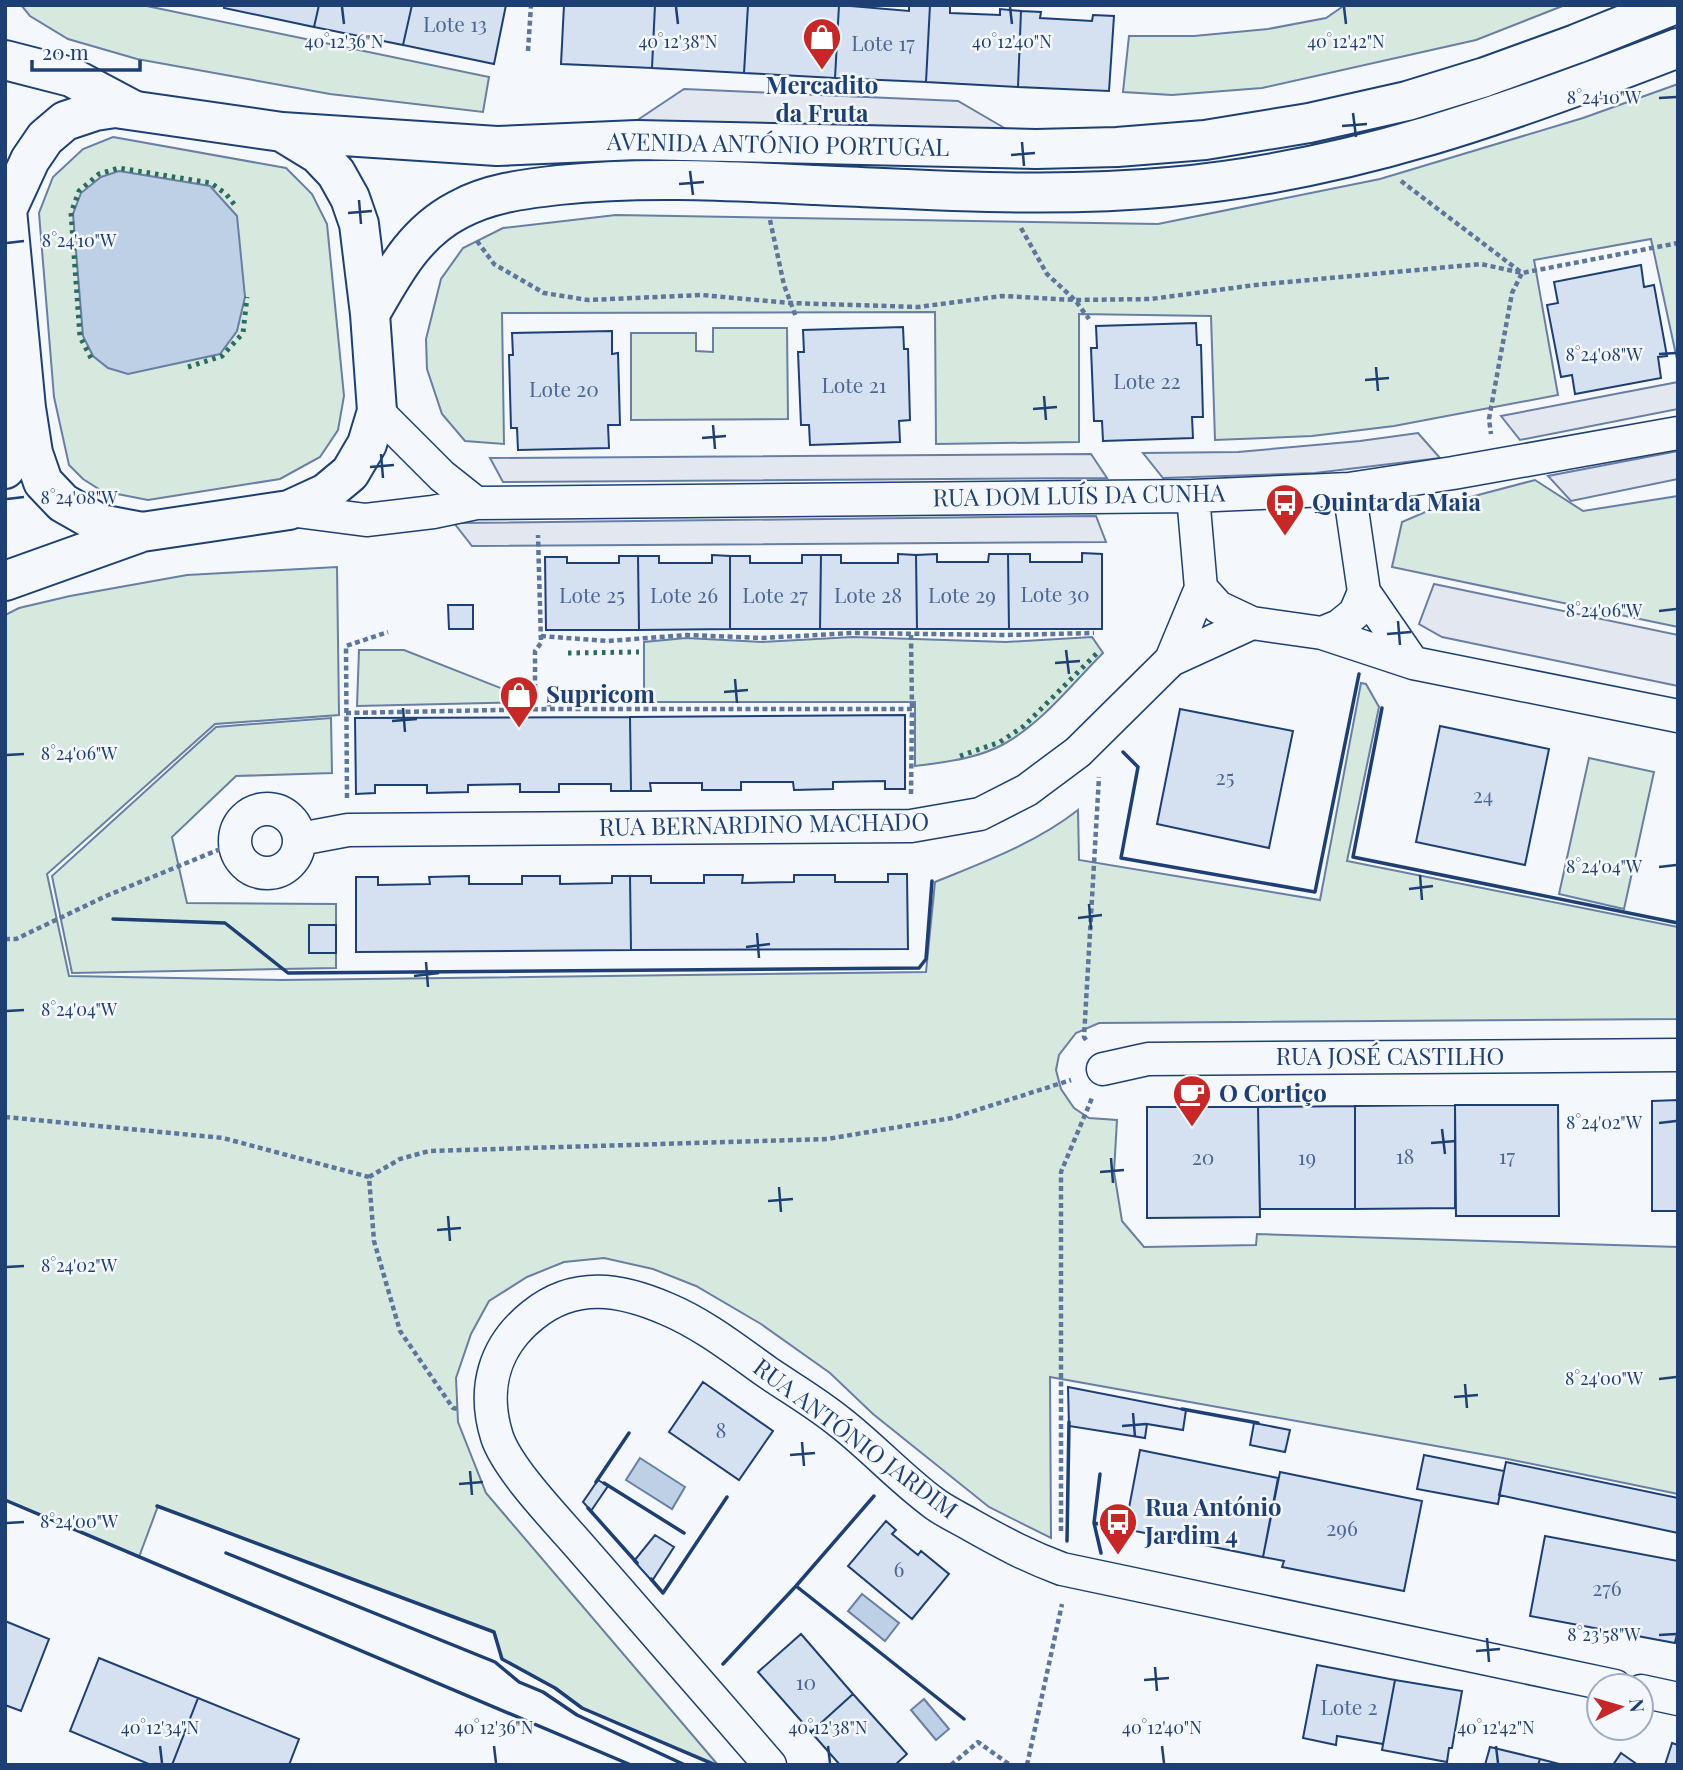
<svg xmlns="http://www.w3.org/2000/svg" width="1683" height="1770" viewBox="0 0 1683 1770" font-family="'Playfair Display',serif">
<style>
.green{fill:#d7e8df;stroke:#687fa3;stroke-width:2}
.parking{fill:#e3e8f0;stroke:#687fa3;stroke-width:2}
.water{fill:#bed0e5;stroke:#687fa3;stroke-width:2}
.building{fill:#d5e0f0;stroke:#1d3f73;stroke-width:2}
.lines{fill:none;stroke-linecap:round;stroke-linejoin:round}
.minor-casing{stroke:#1d3f73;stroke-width:35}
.secondary-casing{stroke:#1d3f73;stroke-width:42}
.primary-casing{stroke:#1d3f73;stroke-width:42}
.path{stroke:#5e769c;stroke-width:4.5;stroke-dasharray:5 3.5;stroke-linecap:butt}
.minor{stroke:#f4f7fb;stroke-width:32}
.secondary{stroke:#f4f7fb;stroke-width:38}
.primary{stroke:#f4f7fb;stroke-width:38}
.hedge{stroke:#2c6c60;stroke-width:5;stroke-dasharray:3.5 5;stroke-linecap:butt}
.wall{stroke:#1d3f73;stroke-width:3.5}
.ticks{fill:none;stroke:#1d3f73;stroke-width:2.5}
.labels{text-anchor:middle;stroke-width:5;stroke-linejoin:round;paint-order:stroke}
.number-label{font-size:21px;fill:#4b6792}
.poi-label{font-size:24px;font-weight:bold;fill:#1d3f73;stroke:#f4f7fb;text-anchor:start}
.street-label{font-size:24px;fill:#1d3f73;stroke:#f4f7fb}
.ticks-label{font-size:18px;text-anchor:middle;fill:#1d3f73;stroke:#f4f7fb;stroke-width:5;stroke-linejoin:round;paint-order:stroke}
</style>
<rect width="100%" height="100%" fill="#f4f7fb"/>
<path class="green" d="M21 5H142L489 77 483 112 330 94 137 59 68 39 30 16Z
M1345 5H1565L1476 40 1262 88 1172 95 1123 92 1129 36H1194L1268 29 1326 18Z
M1678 84V364L1651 239 1534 260 1558 395 1394 426 1312 436 1215 440 1211 316 1079 314V442L936 444 935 312 502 313 504 444 465 441 442 414 427 369 426 339 441 279 463 248 503 228 616 215 1158 224 1380 179 1583 118Z
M113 137 286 168 312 194 327 224 344 396 338 430 320 457 280 479 148 500 102 491 83 479 69 465 54 397 39 213 53 177 83 149Z
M713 328H787L788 419 631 420V333H696V351L713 352Z
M1535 480 1583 511 1678 496V627L1392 567 1402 522 1444 504Z
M337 567 339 715 215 724 47 874 69 976 281 980 926 972 935 882C984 862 1036 843 1078 810L1079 860 1320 900 1361 683 1366 684 1379 707 1347 861 1678 927V1019L1099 1023 1076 1033 1059 1055 1056 1070 1061 1089 1074 1108 1089 1118 1117 1120 1114 1172 1122 1221 1144 1247 1256 1245 1257 1234 1678 1247V1494L1503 1458 1050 1377 1051 1538 989 1507 873 1414 830 1373 761 1324 696 1286 653 1269 604 1258 564 1262 527 1277 489 1301 471 1334 456 1378 458 1422 486 1493 718 1765 582 1708 555 1688 502 1659 494 1632 158 1506 139 1557 5 1500V615L19 608 70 596 187 575Z
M853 637 1006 642 1092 637 1103 653C1072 684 1042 723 1004 744 977 759 945 762 915 766V702H644V642L686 638 762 642Z
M359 650H404L536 702 357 706Z
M331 718 332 773 236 776 172 837 187 903 336 904V968L72 973 52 876 216 727Z
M1589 758 1654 772 1624 909 1559 894Z"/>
<path class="parking" d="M684 89 958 101 1013 133 636 121Z
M1678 382V409L1520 440 1501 416Z
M1418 433 1440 458 1315 473 1163 478 1143 453 1238 452 1360 441Z
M1678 451V479L1571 501 1548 476Z
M1091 454 1107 478 503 482 490 458Z
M1096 516 1106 542 472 546 454 523Z
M1434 584 1678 635V686L1442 637 1419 624Z"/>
<path class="water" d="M119 171 210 186 237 216 245 297 237 331 220 354 128 374 108 368 93 356 83 336 73 214 81 193 101 177Z
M640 1458 685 1487 672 1509 626 1480Z
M862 1594 899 1623 885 1641 848 1611Z
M924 1699 949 1729 936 1740 911 1710Z"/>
<path class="building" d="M224 5H319L314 27 224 8Z
M319 5H412L403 45 314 27Z
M412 5H506L494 64 403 45Z
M564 5H655L652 68 561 64Z
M655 5H748L744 73 652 68Z
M748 5H839L835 78 744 73Z
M839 5 909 11V5H930L926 82 835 78Z
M930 5 950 6V13L1000 15V9L1021 11 1018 87 926 82Z
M1021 11 1041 12 1040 18 1092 21 1093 15 1114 16 1109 91 1018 87Z
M1641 265 1644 287 1654 285 1667 356 1658 357 1661 378 1575 394 1572 375 1561 377 1547 305 1558 303 1554 282Z
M1196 323 1197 345H1201L1203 417H1192L1193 438 1103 441 1102 421H1094L1091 348H1097L1096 326Z
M903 327 904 349H908L910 420 899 421 900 442 810 445 809 425H801L798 352H804L803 330Z
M612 331V354L618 353 620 425H608L609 448 518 450 517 428H511L509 355H513L512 333Z
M1082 553 1102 554V629H1009L1008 554H1030V562H1082Z
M898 554 916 555 917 629H820L821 555H841V563H898Z
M937 554V562H988L989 554H1008L1009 629H917L916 555Z
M712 555 730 556V629L639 630 638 556H659V563H712Z
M802 555H821L820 629H730V556H750V563H802Z
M619 556H638L639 630H546L545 557H567V563H619Z
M448 605H473V629H449Z
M1180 709 1293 731 1269 848 1157 824Z
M905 715V789H885V781L833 782V789L794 790 793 782H741V790H702V783H650L651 791H631L630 717Z
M630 717 631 791H611V784H559V792H520V784L468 785V792L427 793V785H375V793L356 794 355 718Z
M1440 726 1549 749 1525 865 1416 842Z
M888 874H907L908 949 631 950 630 876H651V883H704V875H743L742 883 794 882V875H835V882H888Z
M469 876V884H522V876H560V884L612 883V876H630L631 950 356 952V877H378V885L430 884 429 877Z
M309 925H336V953H309Z
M1678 1100V1211H1652V1101Z
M1455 1105H1558L1559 1216H1456Z
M1455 1105V1208L1355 1209V1106Z
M1355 1106V1209H1260L1258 1107Z
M1147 1107H1258L1260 1217 1147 1218Z
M703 1382 773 1431 739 1480 669 1432Z
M1068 1387 1186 1410 1183 1430 1147 1424 1145 1438 1069 1426Z
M1254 1423 1290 1430 1285 1452 1250 1445Z
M1140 1450 1278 1478 1263 1557 1125 1529Z
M1424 1455 1504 1471 1498 1504 1417 1489Z
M1506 1462 1678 1498V1533L1499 1495Z
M1280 1472 1422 1501 1404 1591 1282 1567 1284 1561 1263 1557Z
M598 1480 608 1486 591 1511 583 1502Z
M886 1521 896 1530 892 1534 918 1555 921 1551 949 1574 912 1619 848 1566Z
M655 1535 674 1547 652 1581 634 1561Z
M1545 1536 1678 1561V1629L1675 1643 1530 1616Z
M5 1621 49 1639 21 1711 5 1705Z
M801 1634 853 1694 811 1732 758 1672Z
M99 1658 198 1698 172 1765H151L70 1731Z
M1317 1665 1395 1680 1383 1744 1337 1736 1336 1745 1303 1738Z
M1395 1680 1462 1691 1452 1748H1449L1447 1762 1382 1750Z
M853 1694 907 1754 895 1765H840L811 1732Z
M198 1698 299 1739 289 1765H172Z
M1672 1743 1678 1745V1765H1665Z
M1490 1747 1540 1759 1538 1765H1485Z
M1621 1753 1638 1765H1613Z
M1540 1759 1563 1765H1538Z"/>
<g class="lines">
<g class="minor-casing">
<path id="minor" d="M377 411 442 476 476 503
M1193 496 1201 588 1218 607 1252 623 1322 633 1339 626 1355 613 1364 592 1349 489
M289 510 366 520 433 512 476 503 1193 496 1349 489 1453 473 1678 433
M1364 592 1413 663
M1322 633 1413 663 1678 716
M1171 660 1201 588
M235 841a32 32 0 1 1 64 0a32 32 0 1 1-64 0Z
M300 839 348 830 911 826 980 814 1027 790 1078 752 1171 660 1252 623
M1103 1069 1148 1059 1678 1055
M1641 1691 1678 1699
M770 1765C708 1693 645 1621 583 1550 559 1522 508 1470 497 1437 482 1389 494 1346 533 1315 575 1281 621 1289 667 1309 703 1324 736 1350 767 1372 792 1389 818 1404 841 1423 873 1448 902 1480 935 1504 946 1512 959 1518 971 1525 1003 1543 1027 1556 1062 1569L1615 1686"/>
</g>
<g class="secondary-casing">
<path id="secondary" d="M5 60 71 77 133 110"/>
</g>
<g class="primary-casing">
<path id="primary" d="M115 108 282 132 318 154 336 173 350 198 359 224 370 314 377 411 367 444 350 473 326 493 289 510 142 532 100 524 63 503 43 482 33 453 26 408 7 210 30 160 45 138 65 121 95 111Z
M282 132 497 146 637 140 1036 149 1117 147 1205 140 1309 123 1407 101 1485 77 1576 44 1673 5
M370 314C394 272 414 233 458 210 489 193 524 189 559 185 644 176 730 181 816 185 934 190 1052 198 1170 187 1350 171 1510 113 1678 48
M5 469 24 414
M5 581 142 532"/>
</g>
<path class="path" d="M528 51 531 5
M1401 181 1522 273 1512 293 1489 419 1491 434
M770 220 784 285 796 317
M1021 228 1047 274 1075 300 1089 319
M477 241 494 264 544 293 588 300 702 295 790 303 918 307 1002 296 1075 300 1151 299 1255 285 1481 264 1522 273 1678 243
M911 635 912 709
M541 636 608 641 687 635 762 638 853 633 1007 635 1094 633
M535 689V651L541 643 538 535
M549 693V709
M346 713 549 709H912L911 794
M347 798 346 646 388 632
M5 939H16L106 896 235 843
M1086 1040 1084 1037 1099 777
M5 1117 223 1138 369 1177 374 1241 400 1331 453 1408 458 1409
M369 1177 400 1159 429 1151 827 1139 952 1118 1071 1080
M1061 1531V1172L1092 1098
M951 1765 978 1742 1010 1765
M1027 1765 1062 1604"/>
<use href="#minor" class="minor"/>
<use href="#secondary" class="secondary"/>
<use href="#primary" class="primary"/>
<path class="hedge" d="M91 358 80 337 71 213 79 191 99 174 119 168 211 183 226 194 237 208
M188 367 222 356 243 333 247 297
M568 653 639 652
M960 756 1000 742 1024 726 1099 651"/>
<path class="wall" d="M1382 708 1353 857 1678 923
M1123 752 1138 767 1121 858 1315 892 1359 674
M113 919 225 923 288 973 919 968 926 959 932 881
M1182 1409 1258 1423
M1100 1474 1094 1523 1101 1553
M596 1482 629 1433
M604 1483 684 1533
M5 1500 631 1765
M157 1506 494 1632 502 1659 555 1688 582 1708 715 1765
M588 1508 637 1563
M1094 1523 1125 1529
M1067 1541 1069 1422
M226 1553 495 1662 519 1682 543 1692 577 1715 685 1765
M651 1579 663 1593 727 1497
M796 1586 964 1719
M723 1664 796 1586 874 1496"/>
</g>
<path class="ticks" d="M342 7 344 24M676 7 678 24M1010 7 1012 24M1344 7 1346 24M1659 98 1676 97M1353 113 1356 137M1342 126 1367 124M1022 142 1024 166M1011 155 1035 153M690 171 693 195M679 184 704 182M359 200 361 224M348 213 372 211M7 243 24 241M1659 354 1676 353M1376 367 1378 391M1365 380 1389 378M1044 396 1046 420M1033 409 1057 407M713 425 715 449M702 438 726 436M381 454 383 478M370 467 394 465M7 499 24 497M1659 611 1676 609M1398 621 1400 645M1387 634 1411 632M1066 650 1069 674M1055 663 1080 661M735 679 737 703M724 692 748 690M403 708 405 732M392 721 417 719M7 755 24 754M1659 867 1676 865M1420 875 1422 900M1409 889 1433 886M1089 904 1091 929M1078 918 1102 915M757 933 759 958M746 947 770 944M426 962 428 987M414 976 439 973M7 1011 24 1010M1659 1123 1676 1121M1442 1129 1445 1154M1431 1143 1456 1141M1111 1158 1113 1183M1100 1172 1124 1170M779 1187 781 1212M768 1201 793 1199M448 1216 450 1241M437 1230 461 1228M7 1267 24 1266M1659 1379 1676 1377M1465 1384 1467 1408M1454 1397 1478 1395M1133 1413 1135 1437M1122 1426 1146 1424M802 1442 804 1466M790 1455 815 1453M470 1471 472 1495M459 1484 483 1482M7 1523 24 1522M1659 1635 1676 1634M1487 1638 1489 1662M1476 1651 1500 1649M1155 1667 1157 1691M1144 1680 1169 1678M160 1746 162 1763M494 1746 496 1763M828 1746 830 1763M1162 1746 1164 1763M1496 1746 1498 1763"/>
<defs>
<g id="shop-pin" transform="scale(2.0125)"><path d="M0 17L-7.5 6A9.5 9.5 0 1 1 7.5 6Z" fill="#c62828" stroke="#f4f7fb"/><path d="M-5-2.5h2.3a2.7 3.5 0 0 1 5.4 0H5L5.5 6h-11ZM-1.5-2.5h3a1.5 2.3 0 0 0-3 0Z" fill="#fff"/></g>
<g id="bus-pin" transform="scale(2.0125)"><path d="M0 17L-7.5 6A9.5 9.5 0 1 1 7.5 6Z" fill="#c62828" stroke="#f4f7fb"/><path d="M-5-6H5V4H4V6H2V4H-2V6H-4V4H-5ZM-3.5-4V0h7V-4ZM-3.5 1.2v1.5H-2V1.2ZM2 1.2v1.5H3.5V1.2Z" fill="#fff"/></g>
<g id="cafe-pin" transform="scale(2.0125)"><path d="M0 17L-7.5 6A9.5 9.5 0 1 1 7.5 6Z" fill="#c62828" stroke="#f4f7fb"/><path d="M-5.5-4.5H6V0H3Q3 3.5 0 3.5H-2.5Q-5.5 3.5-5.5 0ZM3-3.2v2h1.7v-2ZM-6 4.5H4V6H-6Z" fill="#fff"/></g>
</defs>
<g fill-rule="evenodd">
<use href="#shop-pin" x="822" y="37"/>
<use href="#bus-pin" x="1285" y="503"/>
<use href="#shop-pin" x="519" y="695"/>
<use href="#cafe-pin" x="1192" y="1094"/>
<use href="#bus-pin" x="1118" y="1522"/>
</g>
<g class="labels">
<g class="number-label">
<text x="455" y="32">Lote 13</text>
<text x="883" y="51">Lote 17</text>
<text x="1147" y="389">Lote 22</text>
<text x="854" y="393">Lote 21</text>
<text x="564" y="397">Lote 20</text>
<text x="1055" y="602">Lote 30</text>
<text x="592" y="603">Lote 25</text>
<text x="684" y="603">Lote 26</text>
<text x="775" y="603">Lote 27</text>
<text x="868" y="603">Lote 28</text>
<text x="962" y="603">Lote 29</text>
<text x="1225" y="785">25</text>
<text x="1483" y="803">24</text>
<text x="1405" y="1164">18</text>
<text x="1507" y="1164">17</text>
<text x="1203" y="1165">20</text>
<text x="1307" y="1165">19</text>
<text x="721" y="1438">8</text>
<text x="1342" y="1536">296</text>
<text x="899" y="1577">6</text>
<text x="1607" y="1596">276</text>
<text x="806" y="1690">10</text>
<text x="1349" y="1715">Lote 2</text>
</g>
<g class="poi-label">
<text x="822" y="94" text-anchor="middle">Mercadito<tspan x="822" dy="28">da Fruta</tspan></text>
<text x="1312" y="511">Quinta da Maia</text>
<text x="546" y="703">Supricom</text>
<text x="1219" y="1102">O Cortiço</text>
<text x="1145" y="1516">Rua António<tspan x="1145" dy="28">Jardim 4</tspan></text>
</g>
<g class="street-label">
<text transform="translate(778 145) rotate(1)" y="8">AVENIDA ANTÓNIO PORTUGAL</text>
<text transform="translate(1079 496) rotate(-1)" y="8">RUA DOM LUÍS DA CUNHA</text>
<text transform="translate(764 825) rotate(-1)" y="8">RUA BERNARDINO MACHADO</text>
<text x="1390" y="1065">RUA JOSÉ CASTILHO</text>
<text transform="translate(855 1439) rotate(37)" y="8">RUA ANTÓNIO JARDIM</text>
</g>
</g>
<g class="ticks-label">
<text x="344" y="48">40°12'36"N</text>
<text x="678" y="48">40°12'38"N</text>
<text x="1012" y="48">40°12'40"N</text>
<text x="1346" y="48">40°12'42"N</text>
<text x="1604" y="104">8°24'10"W</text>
<text x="79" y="247">8°24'10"W</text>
<text x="1604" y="361">8°24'08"W</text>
<text x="79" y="504">8°24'08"W</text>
<text x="1604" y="617">8°24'06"W</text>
<text x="79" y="760">8°24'06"W</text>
<text x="1604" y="873">8°24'04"W</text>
<text x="79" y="1016">8°24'04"W</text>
<text x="1604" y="1129">8°24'02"W</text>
<text x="79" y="1272">8°24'02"W</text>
<text x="1604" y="1385">8°24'00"W</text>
<text x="79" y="1528">8°24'00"W</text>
<text x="1604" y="1641">8°23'58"W</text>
<text x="160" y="1734">40°12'34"N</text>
<text x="494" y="1734">40°12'36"N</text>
<text x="828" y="1734">40°12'38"N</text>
<text x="1162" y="1734">40°12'40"N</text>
<text x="1496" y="1734">40°12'42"N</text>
</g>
<rect width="1683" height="1770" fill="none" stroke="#1d3f73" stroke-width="14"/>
<g transform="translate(1620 1707) rotate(85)"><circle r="33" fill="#f4f7fb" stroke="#9eadc5" stroke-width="2"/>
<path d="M0-5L12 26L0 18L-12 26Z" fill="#c62828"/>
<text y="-10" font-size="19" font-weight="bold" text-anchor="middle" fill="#1d3f73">N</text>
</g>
<path d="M32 60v10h108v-10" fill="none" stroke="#1d3f73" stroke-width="3.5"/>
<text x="42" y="60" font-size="21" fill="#1d3f73" stroke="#f4f7fb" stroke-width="5" paint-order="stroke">20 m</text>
</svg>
